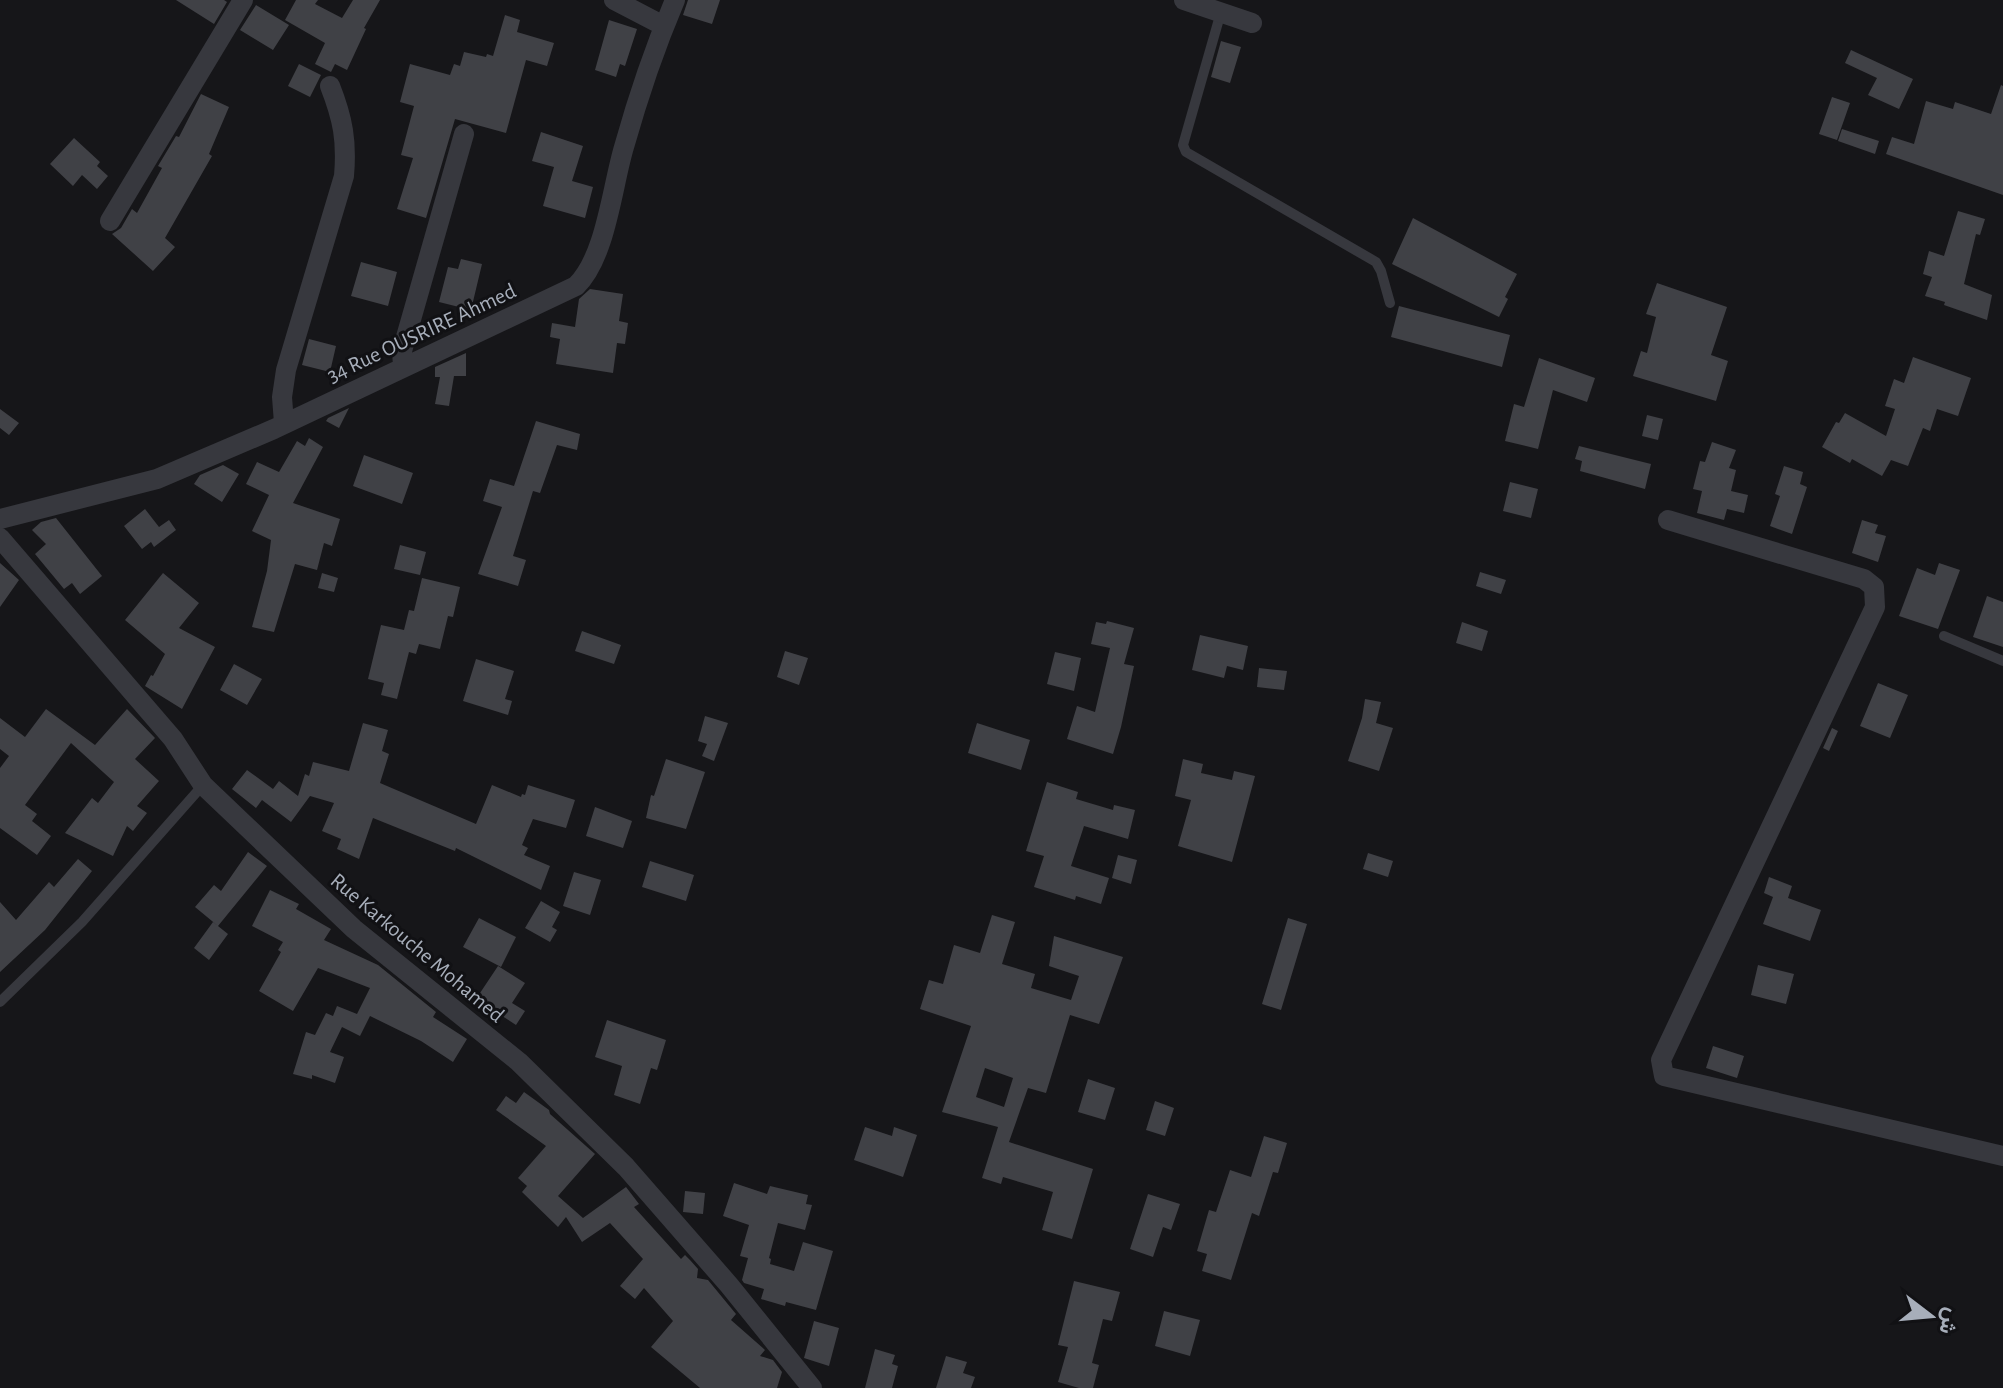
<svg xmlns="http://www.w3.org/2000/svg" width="2003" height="1388" viewBox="0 0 2003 1388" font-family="'Alegreya Sans',Vazirmatn,sans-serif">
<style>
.building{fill:#404146;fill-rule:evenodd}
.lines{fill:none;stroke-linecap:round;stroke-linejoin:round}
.service{stroke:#37383e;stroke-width:10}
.minor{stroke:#37383e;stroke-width:20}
.labels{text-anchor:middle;stroke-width:6;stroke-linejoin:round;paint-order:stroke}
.street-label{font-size:22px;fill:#a7aeba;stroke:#111114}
</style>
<rect width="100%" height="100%" fill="#161619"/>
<path class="building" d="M176 0H224L227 2 214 24Z
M296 0H318L315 4 342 18 353 0H380L364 28 366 29 347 70 335 64 331 72 315 64 325 43 285 20Z
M688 0H720L712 24 683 15Z
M256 5 289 25 273 50 240 30Z
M505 15 520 20 517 32 554 43 547 66 526 60 506 133 455 119 426 218 397 209 413 158 401 155 414 106 400 102 410 64 450 75 454 64 460 66 464 52 486 57 487 54 493 56Z
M609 20 637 29 625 66 620 64 616 77 595 70Z
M1221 41 1241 47 1230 83 1211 77Z
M1851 50 1913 79 1899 109 1868 95 1877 78 1845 63Z
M299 64 321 75 310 97 288 86Z
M2001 85 2003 86V195L1886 154 1892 137 1914 144 1926 101 1953 109 1955 102 1991 114Z
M201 94 229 107 209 154 212 156 165 238 175 247 153 271 112 234 121 228 132 209 137 213 162 168 158 166 176 136 179 137Z
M1832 97 1850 103 1837 140 1819 134Z
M1842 129 1879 141 1875 154 1838 141Z
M541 132 583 146 572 181 593 187 585 218 543 206 554 167 532 161Z
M74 138 100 162 97 166 108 176 97 189 82 175 73 186 50 164Z
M1958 211 1985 219 1980 235 1976 234 1964 284 1992 295 1987 320 1944 305 1945 302 1925 296 1932 277 1923 274 1929 251 1944 256Z
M1413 218 1517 274 1505 297 1508 299 1499 317 1392 264Z
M461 259 482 264 471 310 439 302 448 267 458 269Z
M361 262 397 272 388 306 351 296Z
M1657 283 1727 307 1711 355 1728 361 1716 401 1633 376 1641 351 1647 353 1656 317 1646 314Z
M590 289 623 294 619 321 628 323 625 344 617 343 613 373 556 364 560 339 550 337 552 323 575 327 579 299Z
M1399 306 1510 335 1502 367 1391 337Z
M309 339 336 346 330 372 302 365Z
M466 353V376H454L449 406 435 404 440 377H435V367Z
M1913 357 1971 378 1958 416 1937 409 1930 431 1923 428 1908 466 1891 460 1882 476 1852 459 1850 463 1822 447 1836 422 1839 423 1845 413 1886 436 1895 409 1885 406 1894 379 1904 383Z
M1539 358 1595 378 1587 402 1553 390 1538 449 1505 441 1514 404 1524 407Z
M349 408 339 428 326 421 328 418Z
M0 409 19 423 9 435 0 428Z
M1647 415 1663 419 1658 440 1642 436Z
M536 421 580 434 577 450 557 445 540 493 533 491 513 556 526 560 518 586 478 574 502 507 483 501 490 479 514 486Z
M309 438 323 447 293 503 340 519 332 546 324 543 317 570 295 564 274 632 252 627 267 571 271 540 252 531 269 495 246 484 257 462 279 472 297 441 305 446Z
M1712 442 1736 450 1729 468 1736 470 1731 491 1748 495 1744 513 1727 509 1724 520 1697 513 1702 491 1693 489 1700 461 1705 462Z
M1579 446 1651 464 1645 489 1580 471 1582 461 1575 459Z
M364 455 413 473 402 504 353 486Z
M223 465 239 474 222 502 194 484 200 475Z
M1784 466 1803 472 1800 484 1807 487 1792 534 1770 526 1780 496 1775 494Z
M1510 482 1538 489 1531 518 1503 511Z
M145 509 159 527 169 520 176 530 154 547 151 542 142 549 124 526Z
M56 518 102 576 80 594 72 583 64 589 35 554 46 544 32 530 41 522Z
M1862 520 1878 525 1875 533 1886 536 1878 562 1852 553Z
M400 545 426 552 420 575 394 569Z
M0 563 19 580 0 607Z
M1939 563 1960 570 1938 629 1899 616 1917 568 1935 575Z
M1480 572 1506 580 1501 594 1476 586Z
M163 573 199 603 179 628 215 647 182 709 145 686 151 675 153 676 165 654 125 620Z
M322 573 338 578 334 592 318 588Z
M422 578 460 587 453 617 448 616 440 649 419 644 416 654 409 652 397 699 381 695 384 683 368 679 381 625 404 630 409 610 414 611Z
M1987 596 2003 602V647L1973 637Z
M1107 621 1134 628 1124 664 1134 666 1121 727 1113 754 1067 739 1077 706 1095 712 1110 648 1091 644 1096 622 1106 624Z
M1462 622 1488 631 1482 651 1456 643Z
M582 631 621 645 614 664 575 651Z
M1200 635 1248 646 1243 670 1227 666 1224 678 1192 670Z
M785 651 808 658 799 685 777 677Z
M1055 652 1081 658 1074 691 1047 684Z
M476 659 514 671 505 699 512 701 508 715 463 701Z
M234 664 262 679 247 705 220 690Z
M1259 668 1287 671 1284 690 1257 687Z
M1878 683 1908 695 1890 738 1860 726Z
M1365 699 1381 702 1376 723 1393 728 1379 771 1348 761 1362 718Z
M46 709 95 745 127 709 155 738 135 759 159 781 137 806 147 813 133 831 127 826 113 856 65 833 92 798 98 803 114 782 71 743 25 805 37 814 32 821 51 836 37 855 0 828V768L9 756 0 749V718L25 737Z
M705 716 728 723 714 761 702 756 707 744 698 741Z
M363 723 388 730 382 751 389 754 380 783 476 824 492 785 521 797 522 794 525 795 528 785 575 800 566 828 533 819 522 845 528 848 524 855 550 866 541 890 456 848 455 851 373 818 359 859 337 849 341 839 322 831 334 803 310 796 291 822 262 800 256 808 232 789 247 770 273 789 279 781 298 796 305 774 309 776 313 762 349 771Z
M977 723 1030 740 1021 770 968 753Z
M1832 728 1838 731 1829 751 1823 748Z
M666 759 705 772 686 829 646 818 651 795 654 796Z
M1183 759 1203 764 1201 773 1232 780 1234 771 1255 776 1232 862 1178 846 1191 800 1175 796Z
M1047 782 1078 792 1076 799 1113 810 1114 805 1135 810 1128 839 1084 826 1071 866 1109 878 1101 904 1076 896 1075 900 1034 887 1044 856 1026 851Z
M595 807 632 821 623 848 586 836Z
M248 852 267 866 218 926 195 907 214 885 221 891Z
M1368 853 1393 861 1388 877 1363 869Z
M1118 855 1137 860 1131 884 1112 878Z
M78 859 92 871 45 930 0 972V902L16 920 49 882 54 887Z
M650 861 694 875 686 901 642 887Z
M574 872 601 880 590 915 563 906Z
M1769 877 1792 886 1788 898 1821 910 1810 941 1763 924 1773 897 1764 893Z
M270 890 299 904 296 909 331 929 324 940 378 965 436 1012 433 1017 467 1039 453 1062 421 1041 370 1016 360 1036 342 1027 330 1052 344 1057 335 1083 312 1075V1079L293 1074 306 1032 315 1035 326 1013 333 1016 337 1006 357 1014 370 988 318 968 293 1011 259 991 281 952 278 950 283 942 252 926Z
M541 901 560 912 552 927 557 930 550 942 525 928Z
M992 915 1015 922 1002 964 1035 974 1031 988 1071 1000 1079 976 1049 966 1054 936 1123 957 1099 1024 1070 1015 1046 1093 1028 1088 1009 1142 1093 1169 1072 1239 1042 1230 1053 1192 1003 1177 1001 1184 982 1178 998 1127 942 1112 971 1026 920 1009 929 980 943 984 954 945 980 953ZM985 1068 1013 1078 1004 1107 976 1097Z
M479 918 516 937 501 967 463 947Z
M1288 918 1307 924 1281 1010 1262 1004Z
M213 922 228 934 209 960 194 948Z
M1758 965 1794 974 1786 1004 1751 995Z
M498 966 525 983 512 1003 525 1011 516 1025 476 999Z
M607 1020 666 1040 657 1070 651 1068 640 1104 614 1095 622 1066 595 1057Z
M1713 1046 1744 1056 1737 1078 1706 1068Z
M1088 1079 1115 1088 1105 1120 1078 1112Z
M524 1092 549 1110 550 1114 595 1154 558 1196 583 1218 626 1187 639 1204 634 1207 681 1259 685 1255 690 1260 698 1269 697 1278 708 1280 736 1314 731 1320 765 1350 760 1356 773 1360 782 1372 777 1388H700L651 1347 673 1321 644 1288 635 1299 620 1286 643 1259 610 1223 582 1242 566 1217 558 1227 522 1192 527 1186 518 1178 546 1146 496 1110 506 1096 516 1103Z
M1155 1101 1174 1108 1165 1136 1146 1130Z
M865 1127 892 1136 894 1127 917 1135 903 1177 854 1160Z
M1264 1136 1287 1143 1278 1173 1273 1172 1259 1216 1252 1213 1231 1280 1202 1271 1207 1254 1197 1251 1209 1210 1216 1212 1230 1170 1251 1177Z
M734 1183 767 1194 770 1186 808 1195 806 1204 812 1205 805 1230 778 1223 769 1258 771 1259 770 1264 794 1271 803 1242 833 1251 816 1310 786 1302 785 1306 761 1299 764 1289 744 1283 742 1280 748 1258 740 1256 749 1225 723 1216Z
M685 1191 705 1193 703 1214 683 1212Z
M1148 1194 1180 1204 1171 1230 1163 1227 1153 1257 1130 1249Z
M1074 1281 1120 1292 1112 1321 1103 1319 1092 1363 1099 1365 1093 1388H1079L1058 1382 1068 1347 1058 1345Z
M1164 1311 1200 1320 1190 1356 1155 1346Z
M814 1321 839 1328 829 1366 804 1358Z
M875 1349 895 1355 892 1364 898 1366 892 1388H865Z
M946 1356 967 1362 963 1373 975 1377 971 1388H936Z"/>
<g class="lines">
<path class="service" d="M1221 12 1183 145 1186 152 1376 262 1381 271 1390 303
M1944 636 2003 661
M0 1002 82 922 203 785"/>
<path class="minor" d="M614 0 664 26
M1184 0 1252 23
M110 221 243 0
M403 366 402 351 464 134
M284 423 282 397 286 370 344 176C347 141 343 119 330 86
M0 519 157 479 274 429 576 286C606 257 612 187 624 147 638 97 655 47 675 0
M1668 520 1864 579 1874 587 1875 607 1661 1060 1664 1076 2003 1156
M0 538 173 739 203 785 354 929 519 1062 626 1167 729 1285 812 1388"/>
</g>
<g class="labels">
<g class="street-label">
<text transform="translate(421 332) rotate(-25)" y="8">34 Rue OUSRIRE Ahmed</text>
<text transform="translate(418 947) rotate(40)" y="8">Rue Karkouche Mohamed</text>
</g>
</g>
<g transform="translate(1931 1316) rotate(106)" stroke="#111114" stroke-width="6" paint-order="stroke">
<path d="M0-6L14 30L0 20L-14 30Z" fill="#a7aeba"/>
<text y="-12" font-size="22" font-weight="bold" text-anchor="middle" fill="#a7aeba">ش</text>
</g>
</svg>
